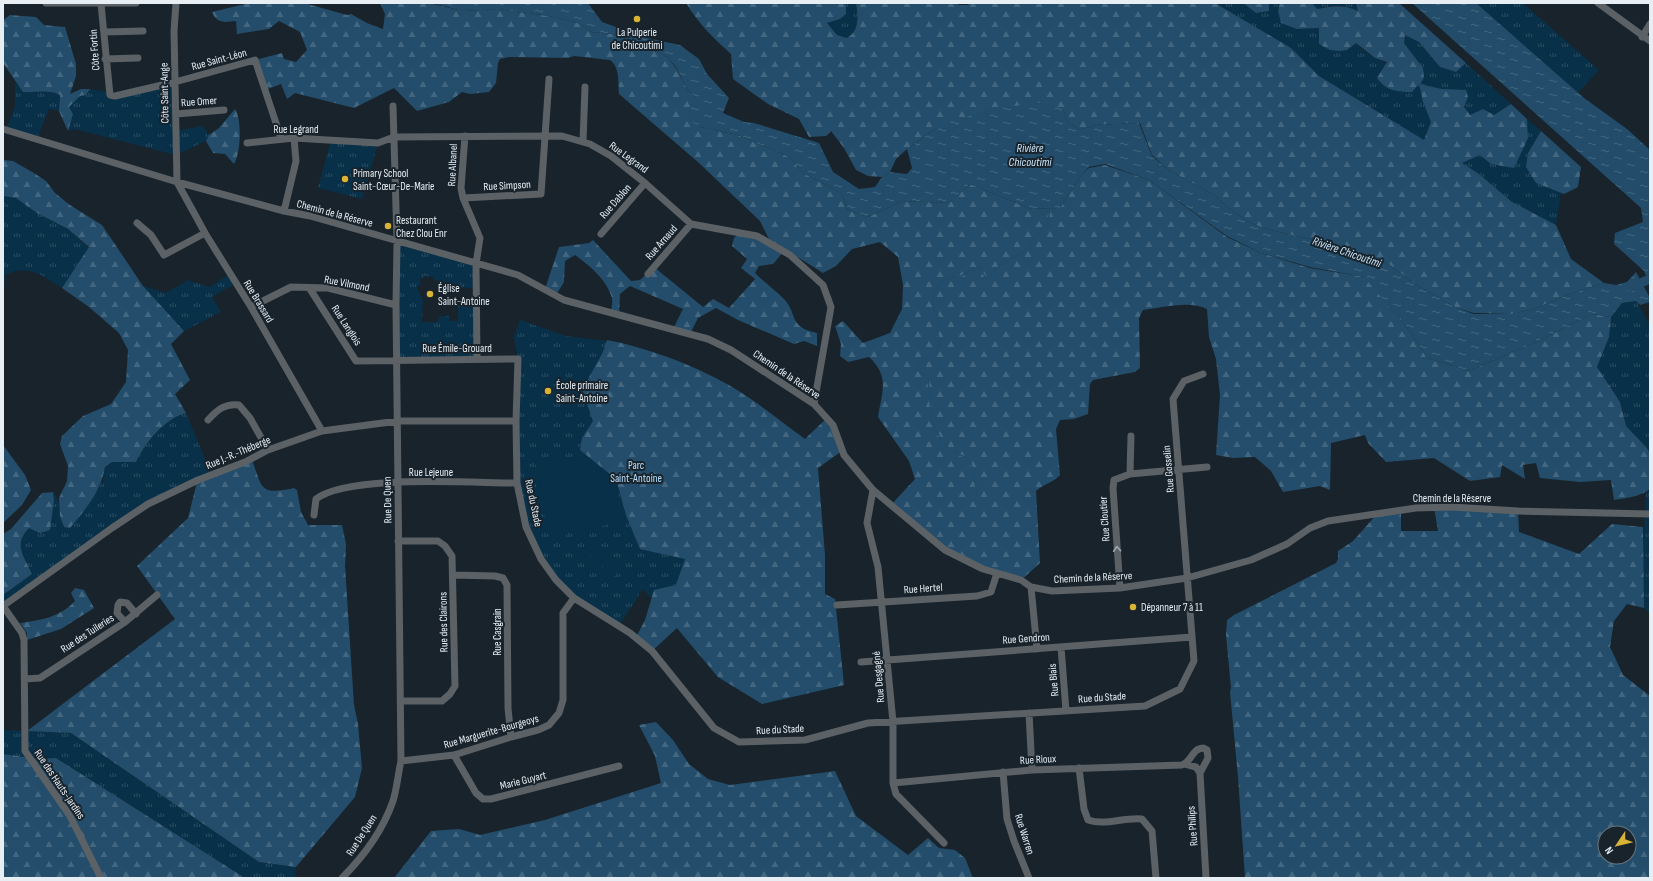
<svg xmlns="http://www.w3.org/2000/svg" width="1653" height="881" viewBox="0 0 1653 881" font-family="'Sofia Sans Condensed',sans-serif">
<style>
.grass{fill:url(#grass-tufts)}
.forest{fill:url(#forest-firs);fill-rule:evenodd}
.pitch{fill:#083048}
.water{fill:url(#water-ripples)}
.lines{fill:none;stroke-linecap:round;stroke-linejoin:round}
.stream{stroke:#224c69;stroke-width:1.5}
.river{stroke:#224c69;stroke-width:9}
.minor{stroke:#5b6165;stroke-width:7}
.oneway{stroke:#a1a8ac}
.poi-dot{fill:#d9b334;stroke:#18232c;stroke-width:1.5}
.labels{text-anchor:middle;stroke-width:4;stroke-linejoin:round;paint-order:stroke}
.poi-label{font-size:11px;fill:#e7eef4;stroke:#18232c;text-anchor:start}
.street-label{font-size:11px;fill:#e7eef4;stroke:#18232c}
.park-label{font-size:11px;fill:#b9e0fe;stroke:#18232c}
.water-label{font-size:12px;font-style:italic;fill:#cbe5f9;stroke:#18232c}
</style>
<defs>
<pattern id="grass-tufts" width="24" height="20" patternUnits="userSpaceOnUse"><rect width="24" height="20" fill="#083048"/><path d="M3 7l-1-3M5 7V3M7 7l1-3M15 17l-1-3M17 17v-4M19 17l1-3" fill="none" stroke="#2c4e63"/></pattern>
<pattern id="forest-firs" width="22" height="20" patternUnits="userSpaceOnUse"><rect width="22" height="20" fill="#234d6a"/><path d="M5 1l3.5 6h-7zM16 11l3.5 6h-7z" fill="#436780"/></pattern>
<pattern id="water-ripples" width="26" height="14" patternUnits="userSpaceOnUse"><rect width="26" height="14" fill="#224c69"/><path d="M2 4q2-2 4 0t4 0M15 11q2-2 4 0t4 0" fill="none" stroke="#42667f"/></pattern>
</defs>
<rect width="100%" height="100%" fill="#18232c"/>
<path class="grass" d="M846 3H856C858 15 860 31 847 38L837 35 827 23 840 19 846 14Z
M1215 3H1243L1256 13 1269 11V3H1280L1278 11 1297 29 1320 28 1351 46 1356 43C1373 62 1402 68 1424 78L1423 68 1404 43 1405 35 1419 42 1440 67 1456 72 1466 63 1511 104 1494 115H1470L1464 107 1468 97 1466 91 1442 89 1419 84 1423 102 1431 122 1424 140 1319 76 1291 48Z
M1312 3H1356L1358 11C1341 3 1334 6 1316 9Z
M1476 3H1523L1599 70 1578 93Z
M173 80 175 131 203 126 209 135 206 141 176 155 74 129 68 131 73 114 69 107 80 96 86 95 90 89 114 93Z
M15 82 23 92C35 93 49 89 60 95L59 111 49 109 37 139 6 131 15 106Z
M1527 119 1541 131 1528 153 1545 187 1561 192 1556 225 1512 202 1479 174 1461 163 1480 155 1491 164 1528 138Z
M331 140 378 143 362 199 318 188Z
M3 196 16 198 37 213 68 229 89 248 62 288C42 275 27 264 5 275L3 303Z
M397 242 476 264 477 288 442 287 437 284V280H434V277L424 276 423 279H420V283L422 284 417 287 423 301 422 322H437L440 316H449V321H458V305L477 302V358L396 359Z
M230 274 236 283 212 297 221 312 184 331 143 286 166 293 188 280 209 287Z
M1636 301 1650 325V454L1647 448 1626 426 1620 402 1597 367 1609 337 1611 317 1622 303Z
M520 320 566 336 623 343 676 360 728 385 805 439 828 417 843 450 818 468 799 596 835 599 844 685 762 704 718 677 643 589 617 629 553 579 519 506 518 359 514 337Z
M186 413 211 473 184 483 145 503 3 604V595L32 574C24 556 14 545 29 528L40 533 54 500 53 492C61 501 59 514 64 526L70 528 103 481 105 467 112 462H136C145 443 164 419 186 413Z
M1650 489V613L1644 608V586L1642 572 1646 493Z
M3 730 71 733 259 862 296 867 295 875 298 878H245L56 758 38 759 3 754Z"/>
<path class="forest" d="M249 3H304L347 15 351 14 367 23 383 29 385 14 380 3H429L463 11 498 9 549 16 578 23 592 32 612 34 640 44 667 57 676 68 687 89 696 98 700 127 738 135 789 157 803 173 841 193 848 210 868 217 902 201 949 203 970 184 1031 209 1060 208 1083 173 1089 168 1105 165 1149 180 1227 237 1261 253 1310 268 1365 277 1411 333 1427 358 1469 371 1541 340 1592 314 1611 317 1609 337 1597 367 1620 402 1626 426 1647 448 1650 454V489C1640 497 1626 498 1614 500L1611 480 1580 482 1540 478 1536 463 1523 465 1525 479 1502 465 1500 477 1470 481 1434 458 1386 462 1368 443 1365 435 1331 443 1330 490 1320 486 1283 492 1271 471 1255 457 1233 458 1216 455 1220 395 1216 359 1209 337 1207 309C1189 300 1162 308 1143 310L1139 318 1140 368 1135 372 1093 380 1090 384 1088 414 1074 419 1060 420 1056 429 1060 475C1053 483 1043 484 1036 491L1040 563 1019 582 945 550 890 506 915 479 909 461 878 417C882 392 890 376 869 357L848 362 840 356 841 344 835 326 843 321 863 343 890 333 902 309 903 285 898 257 880 242 852 249 836 266 823 273 769 239 760 221 699 163 619 94C618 83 620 67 610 60L574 56 568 58 509 57 500 59 498 63 496 83 489 92 470 94 462 92 449 102 417 111 394 88 354 108 295 93 287 99 281 84 265 90 255 60 282 53 284 59 296 62 307 50 300 32 279 21 269 29 237 34 236 21C224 22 217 24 212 12Z
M686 3H846V14L840 19 827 23 837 35 847 38C860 31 858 15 856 3H957L959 5H968L969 3H1215L1291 48 1319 76 1424 140 1431 122 1423 102 1419 84 1412 92C1398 92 1386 91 1377 78L1387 62 1375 58 1356 43 1347 50 1340 51 1330 50 1319 44V28L1297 29 1281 23 1278 11 1280 3H1312L1317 9C1333 6 1343 4 1358 11L1356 3H1399L1466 63 1456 72 1440 67 1419 42 1405 35 1404 43 1423 68 1424 78 1420 84 1442 89 1466 90 1468 97 1464 107 1470 115 1483 109 1494 115 1511 104 1527 119 1528 138 1514 168 1491 164 1480 155 1462 163 1479 174 1512 202 1556 225 1571 259 1604 283 1572 293 1534 309 1512 314 1474 313 1457 308 1415 284 1390 265 1340 246 1263 228 1247 221 1226 206 1216 196 1170 171 1152 155 1140 123 1095 125 1080 130 1068 122 1063 110 935 129 907 149 896 159 890 172 882 177 868 176 856 170 844 148 831 131 826 136 809 137 799 119 768 104 733 79 731 54C714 39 698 23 686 3Z
M1243 3H1269V11L1256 13Z
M10 15 36 17 44 25 65 27 76 64V76L70 94 81 89H90L86 95 80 96 69 107 73 114 68 131 59 111 60 95C49 89 35 93 23 92L3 63V20Z
M235 109C242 119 241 153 234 164L225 154 213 153 206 141 209 135 219 128Z
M1541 131 1581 167 1578 187 1564 194 1536 183 1526 167 1528 153Z
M3 160 13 161 34 173 46 181 55 193 70 205 102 225 143 286 184 331 171 344 190 380 175 394 186 413C164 419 145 443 136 462H112L105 467C101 491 86 509 70 528L64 527 60 516 59 498 67 481 68 466 60 444 62 436 83 416 111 404 126 382 128 350 119 333 89 307 62 288 89 247 68 229 37 213 16 198 3 196Z
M739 233 757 236 784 251 773 264 759 266 755 273C764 282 775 290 784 299 798 314 788 327 817 333V346L804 341 794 344 738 320 716 308 698 318 690 334 673 329 683 309 630 286 620 294 619 315 611 313C611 309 613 302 612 298 607 280 589 265 575 255L565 261 564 282 556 295 545 289 559 247 589 243 593 240 631 281 640 280 654 267 703 307 713 299 729 308 755 279 741 268 747 259 732 246 734 238Z
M607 340C648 348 691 364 727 384 754 399 780 421 805 439L828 417 843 450 818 468 825 555V594L835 599 844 685 762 704 718 677 677 628 652 651 634 641 645 620 654 590 676 585 685 559 640 549 626 515 616 479 580 450 582 438 593 421 582 390 603 352Z
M3 445 25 475 31 490 22 505 3 523Z
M252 460C263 490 260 495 294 488L297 490 301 512 308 525H342L346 544 345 566 354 705 358 724 362 768 355 797 296 867 259 862 71 733 27 731 175 619 137 566 188 518 197 482Z
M53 492 54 500 50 530 40 533 29 528C13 545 24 556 32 574L3 595V534L11 529 42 493Z
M1434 507 1518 511 1519 532 1579 554 1612 524 1643 527 1644 608 1627 604 1614 621 1610 647 1623 675 1650 696V878H1245L1238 777 1230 692 1231 688 1226 635 1227 620 1234 615 1336 563 1338 559V551L1353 541 1378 513 1401 510V531H1438ZM1605 833H1629V857H1605Z
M75 588 84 590 94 608 61 629 27 640V633L20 623C42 620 60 617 75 601L71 593Z
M656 722 673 740 689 764 708 779 730 785 835 771 856 816 908 855 928 838 939 848 955 850 965 858 973 878H394L431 831 459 829 480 835 545 820 661 783 655 756 639 725Z
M3 754 38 759 56 758 245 878H3Z"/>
<path class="pitch" d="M558 457C598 458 620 481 625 521L568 533 562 540 540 524 545 517 535 462Z
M597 544 623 564 615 576 589 555Z"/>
<path class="water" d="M432 3H588L602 22 647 38 680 45 699 59 707 74 729 98 723 113 744 122 754 123 819 143 833 172 859 189 875 187 882 177 890 172 907 174 912 168 907 149 935 129 953 121 991 109 1045 102 1063 110 1068 122 1080 130 1095 125 1139 123 1152 156 1170 171 1216 196 1226 206 1247 221 1263 228 1340 246 1390 265 1415 284 1457 308 1474 314H1512L1534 309 1572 293 1604 283 1616 285 1627 282 1636 272 1650 298V302L1640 305 1636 301 1622 303 1611 317 1592 314 1541 340 1469 371 1427 358 1411 333 1364 277 1310 267 1261 253 1227 236 1149 180 1105 164 1089 167 1083 173 1060 208 1031 209 970 184 949 203 902 201 868 217 848 210 841 193 803 173 789 157 738 135 700 127 686 117 690 107 696 98 687 89 676 67 667 57 640 44 612 34 592 32 578 23 549 16 498 9 463 11Z
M1412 3H1476L1584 98 1627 129 1650 150V284L1644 271 1614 244 1615 233 1643 222 1641 208Z"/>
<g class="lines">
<path class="stream" d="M977 492 971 464 967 458 950 450 941 440 932 422 928 379 919 371 917 360 921 358 934 357 940 344 936 326 940 319C934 311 932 306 933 296L936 294 933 288 938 287 945 278 961 276 980 267 985 277 992 274 1000 265 1024 252 1048 222 1050 208"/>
<path class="river" d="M1631 287 1650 279"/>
<path class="minor" d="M46 3H136
M176 3 174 31 177 182 205 233 251 307 322 431
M1598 3 1650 41
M101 4 110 95 115 96 175 82 255 60 281 138
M104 32 143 31
M1642 37 1650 24
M105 59 138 58
M176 114 224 110
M3 129 177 182 284 211 310 216 518 275 564 300 708 339 731 350 814 404 833 425 844 455 873 490 945 550 983 569 1021 580 1031 587 1052 591 1120 588 1187 578 1251 560 1287 544 1310 528 1328 521 1416 508 1452 507 1518 511 1650 514
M465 136 461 188 463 198 480 238 476 264 477 358
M583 142 585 87
M247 143 294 138 378 143 394 137 562 136 590 144 611 156 645 183 691 224 757 236 790 255 823 285 831 307 814 404
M463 198 541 194 549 79
M284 211 296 161 294 138
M137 223 151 235 164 255 205 233
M601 234 645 183
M648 274 691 224
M310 289 356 361 518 359 516 421 517 483 526 527 541 559 556 580 574 598 630 633 652 651 714 728 739 742 805 740 868 723 1145 706 1180 689 1194 661 1173 399 1184 381 1203 374
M251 307 291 287 328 288 396 305
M208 420C217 410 225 403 239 405L250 418 268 450
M1130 474 1131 436
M873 490 867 523 878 567 893 722V783L896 794 944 843
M314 515 316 499C348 474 472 483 517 483
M398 541H438L445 546 452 556 455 686 450 694 442 701H401
M453 575 495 576 503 578 507 585 508 708 511 737
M1031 587 1037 649
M1120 588 1113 488 1114 480 1130 474 1207 467
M837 605 977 596 991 592 997 573
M3 606 112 528 148 504 198 480 245 462 268 450 322 431 398 421H516
M3 606 22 633 24 640 25 751 70 816 101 878
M125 622 117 613 118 605 120 602 127 603 136 614
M1061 647 1066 711
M861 662 1192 637
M25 679 40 678 125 622 157 595
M1029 713 1032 770
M454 755 476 793 483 799H491L619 766
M401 761 454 755 511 737 538 730 549 725 559 713 563 700V613L574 598
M1185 764 1196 767 1200 773 1206 878
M1079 768 1084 809 1088 820C1105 826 1123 817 1142 819L1152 831 1156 878
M1003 772 1007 819 1014 841 1029 878
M893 783 1032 770 1182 765C1192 762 1191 749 1203 748L1207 750 1208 758 1200 773
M342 878C363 857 383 830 393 801 397 788 398 774 401 761L396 305 397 242 393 106"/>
</g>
<defs><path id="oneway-chevron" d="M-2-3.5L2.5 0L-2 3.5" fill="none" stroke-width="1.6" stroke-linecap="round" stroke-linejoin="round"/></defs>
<use class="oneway" href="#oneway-chevron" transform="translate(1117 549) rotate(-94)"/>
<g class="poi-dot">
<circle cx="637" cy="19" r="4"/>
<circle cx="345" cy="179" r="4"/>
<circle cx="388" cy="226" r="4"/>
<circle cx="430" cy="294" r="4"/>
<circle cx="548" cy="391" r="4"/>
<circle cx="1133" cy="607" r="4"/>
</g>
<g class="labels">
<g class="poi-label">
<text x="637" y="36" text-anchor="middle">La Pulperie<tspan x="637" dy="13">de Chicoutimi</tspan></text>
<text x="353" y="177">Primary School<tspan x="353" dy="13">Saint-Cœur-De-Marie</tspan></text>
<text x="396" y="224">Restaurant<tspan x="396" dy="13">Chez Clou Enr</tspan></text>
<text x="438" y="292">Église<tspan x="438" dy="13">Saint-Antoine</tspan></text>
<text x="556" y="389">École primaire<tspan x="556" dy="13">Saint-Antoine</tspan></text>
<text x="1141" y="611">Dépanneur 7 à 11</text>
</g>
<g class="street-label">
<text transform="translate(94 50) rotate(-94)" y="4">Côte Fortin</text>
<text transform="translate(219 59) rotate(-15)" y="4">Rue Saint-Léon</text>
<text transform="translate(164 93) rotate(-91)" y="4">Côte Saint-Ange</text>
<text transform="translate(199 101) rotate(-4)" y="4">Rue Omer</text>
<text x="296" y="133">Rue Legrand</text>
<text transform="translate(629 157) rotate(36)" y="4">Rue Legrand</text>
<text transform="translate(452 165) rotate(-87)" y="4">Rue Albanel</text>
<text transform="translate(507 185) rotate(-3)" y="4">Rue Simpson</text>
<text transform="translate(615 201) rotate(-49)" y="4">Rue Dablon</text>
<text transform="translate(335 213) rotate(15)" y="4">Chemin de la Réserve</text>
<text transform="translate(661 242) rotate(-49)" y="4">Rue Arnaud</text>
<text transform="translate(347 283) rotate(11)" y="4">Rue Vilmond</text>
<text transform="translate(259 301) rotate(59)" y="4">Rue Brassard</text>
<text transform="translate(347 325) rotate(57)" y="4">Rue Langlois</text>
<text x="457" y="352">Rue Émile-Grouard</text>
<text transform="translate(787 374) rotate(34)" y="4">Chemin de la Réserve</text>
<text transform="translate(238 452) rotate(-23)" y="4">Rue J.-R.-Théberge</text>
<text transform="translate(1168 469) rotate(-95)" y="4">Rue Gosselin</text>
<text x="431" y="476">Rue Lejeune</text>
<text x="1452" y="502">Chemin de la Réserve</text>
<text transform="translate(387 500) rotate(-91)" y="4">Rue De Quen</text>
<text transform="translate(534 503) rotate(78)" y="4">Rue du Stade</text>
<text transform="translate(1104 519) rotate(-94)" y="4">Rue Cloutier</text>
<text transform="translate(1093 577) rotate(-3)" y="4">Chemin de la Réserve</text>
<text transform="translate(923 588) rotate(-4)" y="4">Rue Hertel</text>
<text transform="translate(443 622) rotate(-91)" y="4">Rue des Clairons</text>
<text transform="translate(497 632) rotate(-90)" y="4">Rue Casgrain</text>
<text transform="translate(87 633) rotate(-33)" y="4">Rue des Tuileries</text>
<text transform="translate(1026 638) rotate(-4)" y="4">Rue Gendron</text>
<text transform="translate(878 677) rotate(-95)" y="4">Rue Desgagné</text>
<text transform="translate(1053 680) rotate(-95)" y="4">Rue Blais</text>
<text transform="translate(1102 697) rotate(-4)" y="4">Rue du Stade</text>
<text transform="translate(780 729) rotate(-3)" y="4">Rue du Stade</text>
<text transform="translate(491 731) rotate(-16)" y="4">Rue Marguerite-Bourgeoys</text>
<text transform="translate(1038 759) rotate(-3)" y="4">Rue Rioux</text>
<text transform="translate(523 780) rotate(-14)" y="4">Marie Guyart</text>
<text transform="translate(60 784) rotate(56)" y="4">Rue des Hauts-Jardins</text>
<text transform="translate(1192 826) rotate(-94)" y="4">Rue Philips</text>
<text transform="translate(1025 834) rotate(72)" y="4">Rue Warren</text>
<text transform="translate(361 835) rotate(-57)" y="4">Rue De Quen</text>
</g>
<g class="park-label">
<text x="636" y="469">Parc<tspan x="636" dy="13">Saint-Antoine</tspan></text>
</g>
<g class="water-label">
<text x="1030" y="152">Rivière<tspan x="1030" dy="14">Chicoutimi</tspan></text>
<text transform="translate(1347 252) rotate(19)" y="4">Rivière Chicoutimi</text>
</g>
</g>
<rect width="1653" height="881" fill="none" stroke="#e7eef4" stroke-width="8"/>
<g transform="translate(1617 845) rotate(235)"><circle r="19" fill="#18232c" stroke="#6b747c"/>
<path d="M0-3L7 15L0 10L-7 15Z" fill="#d9b334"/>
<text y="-6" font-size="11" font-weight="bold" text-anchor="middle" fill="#e7eef4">N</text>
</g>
</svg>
